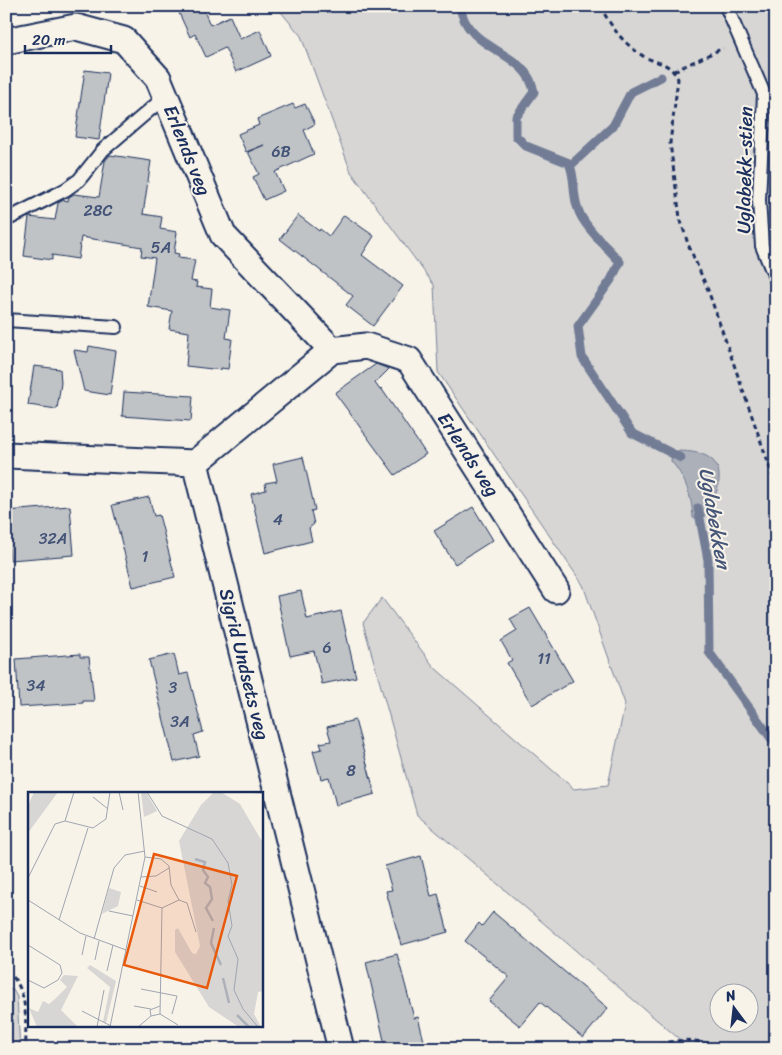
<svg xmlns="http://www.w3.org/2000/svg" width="782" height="1055" viewBox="0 0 782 1055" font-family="Sriracha,sans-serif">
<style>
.green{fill:#d7d6d4;stroke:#798299;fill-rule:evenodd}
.water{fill:#acb0b9;stroke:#727c95}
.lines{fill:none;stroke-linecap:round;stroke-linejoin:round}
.stream{stroke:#727c95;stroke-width:9}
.building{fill:#c0c3c5;stroke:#1b2f5e}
.lane-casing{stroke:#1b2f5e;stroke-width:16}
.street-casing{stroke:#1b2f5e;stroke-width:29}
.path{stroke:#1b2f5e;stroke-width:3;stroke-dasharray:5 4;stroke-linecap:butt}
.lane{stroke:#f7f3e8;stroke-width:12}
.street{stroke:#f7f3e8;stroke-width:25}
.labels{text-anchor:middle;stroke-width:4;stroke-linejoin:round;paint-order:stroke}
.number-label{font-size:16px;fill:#445478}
.street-label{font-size:19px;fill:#1b2f5e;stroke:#f7f3e8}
.water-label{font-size:20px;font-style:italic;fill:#465679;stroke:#f7f3e8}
.inset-river{fill:none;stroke:#acb0b9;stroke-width:2.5}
.inset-road{fill:none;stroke:#9fa5b1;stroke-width:1}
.view{fill:#e8590c;fill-opacity:0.15;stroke:#e8590c;stroke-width:2.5}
.inset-edge{fill:none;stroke:#1b2f5e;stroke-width:2.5}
</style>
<rect width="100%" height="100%" fill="#f7f3e8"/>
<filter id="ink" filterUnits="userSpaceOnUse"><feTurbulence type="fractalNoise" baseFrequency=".02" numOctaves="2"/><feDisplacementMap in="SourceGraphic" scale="10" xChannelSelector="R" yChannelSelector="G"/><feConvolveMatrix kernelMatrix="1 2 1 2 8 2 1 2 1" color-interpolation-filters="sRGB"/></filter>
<g filter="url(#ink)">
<path class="green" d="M276 6H776V1049H691L417 815 363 623 382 598 434 667 574 789 608 785 625 704 583 585 438 372 434 285 351 172 301 36ZM720 992H750V1022H720Z
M6 989 13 990 17 997 20 1049H8Z"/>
<path class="water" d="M672 451C685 451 701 451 711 459 729 473 713 504 703 518H693C692 496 685 477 671 461Z"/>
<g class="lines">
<path class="stream" d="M460 6C467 53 527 49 534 92L516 117V136L526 146 569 163C576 178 572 194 578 209 583 226 608 248 620 262L611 280 578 326 582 357 632 433 681 458
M570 166 613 126 631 92 661 77
M698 508 708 560 709 652 776 745"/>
</g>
<path class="building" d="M195 6H202L210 25 230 16 240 39 260 30 271 56 236 72 225 48 206 57 195 34 190 37 179 13Z
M85 70 108 73 99 140 75 137Z
M293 104 295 108 305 104 315 124 304 130 314 154 275 172 284 191 264 200 253 177 259 174 248 152 264 145 246 152 238 134 259 125 257 119Z
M110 155 151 161 143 214 162 217 160 229 177 232 174 253 179 254 178 258 195 260 191 281 197 282 196 287 212 289 210 307 230 310 226 338 232 339 228 369 221 368V370L186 366 189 332 169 329 172 311 148 307 155 258 141 256 142 247 81 237 78 259 52 255V260L24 256 29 217 55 220 58 203 64 200 68 201 69 197 74 194 99 197 105 161Z
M298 215 319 231 320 229 329 236 344 215 374 236 362 255 403 286 373 326 346 305 353 296 280 239Z
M89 346 116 351 110 395 84 391 74 350 88 352Z
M376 364 389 369 375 383 380 390 381 388 426 454 395 475 335 393Z
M34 366 60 369 61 383 57 409 28 405Z
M124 392 193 396 191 421 122 416Z
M303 457 315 510 311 511 314 524 309 528 312 541 265 553 251 494 266 490 265 483 277 481 273 464Z
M149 497 154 516 159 515 175 577 133 587 112 505Z
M70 506 74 555 10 560 6 511Z
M473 507 493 540 455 564 434 531Z
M301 591 307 619 341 611 356 677 322 684 314 651 290 656 277 596Z
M530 608 573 681 532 705 507 663 512 660 501 641 517 631 510 619Z
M80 654V657H89L94 701H83V703L19 707 16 659Z
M174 654 179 675 188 673 203 732 194 735 199 756 174 762 149 660Z
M355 720 375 794 336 805 329 777 321 779 313 751 322 749 320 743 331 741 327 727Z
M421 856 431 896 438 894 448 932 401 945 386 891 392 890 385 866Z
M493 912 608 1008 583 1038 540 1002 520 1026 489 1001 509 977 465 941 479 923 482 926Z
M397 954 414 1018 418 1017 426 1049H386L366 962Z"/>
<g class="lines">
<g class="lane-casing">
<path id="lane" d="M726 6 764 94 759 200 762 246 776 280
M6 220 65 190 79 180 103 150 166 96
M6 320 116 327"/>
</g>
<g class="street-casing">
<path id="street" d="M6 41 76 27 124 40 158 78 223 235 332 350 195 463
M332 350 366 346 409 360 556 590
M6 455 195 463 341 1049"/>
</g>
<path class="path" d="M600 6C611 26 621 41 640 54 655 65 668 59 678 79L670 143 680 218 688 244 708 290 776 485
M674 71 723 48
M13 977C29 996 25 1025 26 1049
M651 1049C677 1036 697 1039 724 1049"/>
<use href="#lane" class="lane"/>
<use href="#street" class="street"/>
</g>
</g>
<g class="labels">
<g class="number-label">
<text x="281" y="157">6B</text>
<text x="98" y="216">28C</text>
<text x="161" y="253">5A</text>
<text x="278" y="525">4</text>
<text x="53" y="544">32A</text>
<text x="145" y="562">1</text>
<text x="327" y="653">6</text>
<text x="544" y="664">11</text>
<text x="36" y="691">34</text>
<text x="173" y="693">3</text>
<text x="180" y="727">3A</text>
<text x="351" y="776">8</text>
</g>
<g class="street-label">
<text transform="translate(188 150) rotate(68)" y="7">Erlends veg</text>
<text transform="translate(744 170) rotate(-89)" y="7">Uglabekk-stien</text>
<text transform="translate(469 454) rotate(57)" y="7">Erlends veg</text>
<text transform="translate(245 664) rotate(76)" y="7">Sigrid Undsets veg</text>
</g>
<g class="water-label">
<text transform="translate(715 518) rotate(80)" y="7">Uglabekken</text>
</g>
</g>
<g transform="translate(28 792)">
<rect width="235" height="235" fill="#f7f3e8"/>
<path d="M6 0H30L0 41V14ZM113 0H118L129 19 116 25ZM186 0H193L212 12 235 51V199L230 200 226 222 233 235H211L181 215 147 160V138L150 136 164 161 168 162 172 154 151 49 173 13ZM81 96 93 100 90 114 74 122ZM62 173 88 189 78 231 75 230 82 195 59 176ZM36 183 50 184 33 218 50 235H9L1 216 10 220 15 209 21 212 27 207 39 195 32 188Z" fill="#d7d6d4"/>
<path class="inset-river" d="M167 67 177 70 175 78 180 85 177 91 182 95 184 107 178 116 185 129M186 136 183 151 193 173M195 186 201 211M209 223 221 235"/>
<path class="inset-road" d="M46 0 37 29 65 36 78 27 82 0M91 0 95 18M119 0 134 24 184 47 200 71 204 93 200 109 204 134 200 144 210 167 206 198 215 217 230 235M213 0 235 1M65 5 80 17M117 65 133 67 141 74 143 93 151 108 134 116M113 85 128 84 141 76M0 86 27 32 37 29M112 94 129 100M0 108 52 141 98 158M109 108 134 116 132 222 123 224 122 218 132 214M151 108 159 111 168 140M81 119 105 124M31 128 60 36M66 147 86 76 97 63 117 59M0 153 32 173 34 181 30 188 16 196 0 188M54 163 58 144M67 168 71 149M79 179 85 153M113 197 149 204 144 222M106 214 123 217M54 219 83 234M132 222 150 233M69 235 76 198M82 235 117 65 110 0M110 235 123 224"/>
<path class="view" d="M126 62 209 84 179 196 96 173Z"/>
<rect width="235" height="235" class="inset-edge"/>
</g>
<rect width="782" height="1055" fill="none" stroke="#f7f3e8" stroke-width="25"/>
<rect x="12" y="12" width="757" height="1030" fill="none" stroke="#1b2f5e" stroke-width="2" filter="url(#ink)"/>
<g transform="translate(734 1008) rotate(345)"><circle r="24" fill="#f7f3e8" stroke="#9fa5b1"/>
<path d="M0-4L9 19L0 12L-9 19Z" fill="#1b2f5e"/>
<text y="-8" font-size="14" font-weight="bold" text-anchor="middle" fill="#1b2f5e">N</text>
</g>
<path d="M25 45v8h86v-8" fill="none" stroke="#1b2f5e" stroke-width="2.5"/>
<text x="32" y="45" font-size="15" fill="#1b2f5e" stroke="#f7f3e8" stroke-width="4" paint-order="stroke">20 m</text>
</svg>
